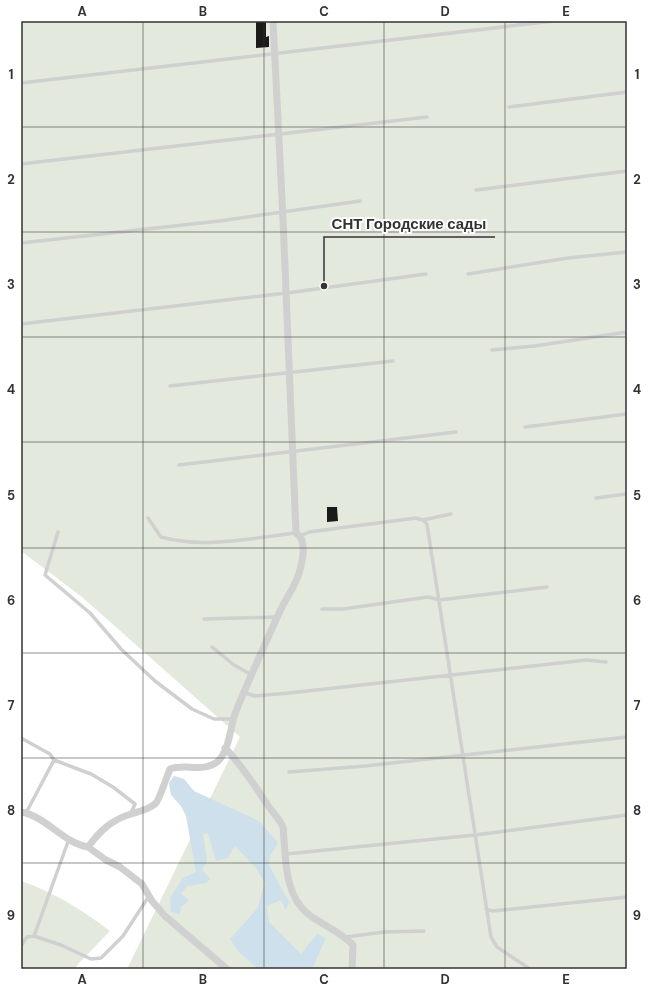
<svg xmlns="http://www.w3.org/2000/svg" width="648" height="990" viewBox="0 0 648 990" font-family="'DM Sans',sans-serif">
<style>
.green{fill:#e3e9dc}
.water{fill:#cde0eb}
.building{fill:#1a1a1a}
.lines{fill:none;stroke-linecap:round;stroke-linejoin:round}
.lane{stroke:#d0d0d0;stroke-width:3.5}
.street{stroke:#d0d0d0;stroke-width:7}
.grid{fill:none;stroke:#333;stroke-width:1;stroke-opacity:0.55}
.leader{fill:none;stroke:#333;stroke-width:1.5}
.callout-dot{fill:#333;stroke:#fff;stroke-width:1.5}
.callout-label{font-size:15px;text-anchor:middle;font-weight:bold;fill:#333;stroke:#fff;stroke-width:4;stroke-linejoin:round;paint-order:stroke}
.neatline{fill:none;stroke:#333;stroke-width:1.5}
.grid-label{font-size:13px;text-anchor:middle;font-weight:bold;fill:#333}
</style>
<rect width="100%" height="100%" fill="#fff"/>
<path class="green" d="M21 21H627V969H127L240 737 82 597 21 551Z
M21 881C52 891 84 911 110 931L78 964 75 969H21Z"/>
<path class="water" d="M174 776 184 779 194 791 259 821 278 843 270 856 269 865 289 902 286 910 281 900 267 906 269 922 301 954 317 934 326 938 312 969H258L238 951 230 939 257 909 265 883 256 868 235 846 228 858 216 861 208 833 203 834 207 861 202 870 210 879 206 883 187 886 181 894 189 900 181 907 180 914 171 912 170 898 183 878 196 872 186 816 181 806 171 795 169 783Z"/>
<path class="building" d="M256 21H266V37L269 36V47L256 48Z
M327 507H337L338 521 327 522Z"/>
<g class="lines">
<path class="lane" d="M21 83 554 21
M509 107 627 92
M21 164 427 117
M476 190 627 171
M21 243 219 221 360 201
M468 274 568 258 627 252
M21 324 287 293 426 274
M492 350 535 346 627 332
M170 386 393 361
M525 427 627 414
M179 465 456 432
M596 498 627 494
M148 518 161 537C203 549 252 538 296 533
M423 520 451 514
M58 532 45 575 90 613 121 649 155 681 192 709 214 719H233
M300 536 309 532 416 518 423 520 427 524 491 937 497 947 530 969
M322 609H343L428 597 439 600 547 587
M204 619 277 617
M212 647 234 665 250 674
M245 693 255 696 289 693 587 660 606 662
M21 738 50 754 54 760 91 774 113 787 135 804 131 813
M289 772 365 766 627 737
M26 813 54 760
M286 854 475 835 627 815
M486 909 493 911 627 897
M34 936 69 839
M346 937 384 932 424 931
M21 946 27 937 34 936 61 945 91 959 101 958 123 936 149 896"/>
<path class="street" d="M225 748C242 765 254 785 267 804 272 812 279 818 283 827 286 855 283 894 308 914 322 925 340 931 353 945L352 969
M21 812C46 816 63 843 88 847 100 831 111 820 131 814 139 811 149 810 156 803 159 800 167 776 170 769 185 763 203 773 217 762 230 751 230 726 236 711 250 677 265 644 280 611 286 598 297 584 300 570 303 558 307 540 296 533L283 219 273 21
M88 847 106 860 120 867 142 884 152 901 165 916 227 969"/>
</g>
<path class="grid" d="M143 21V969M264 21V969M384 21V969M505 21V969M21 127H627M21 232H627M21 337H627M21 442H627M21 548H627M21 653H627M21 758H627M21 863H627"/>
<path class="leader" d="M324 286L324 237H495"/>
<circle class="callout-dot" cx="324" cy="286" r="4"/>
<g class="callout-label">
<text x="409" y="229">СНТ Городские сады</text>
</g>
<rect width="648" height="990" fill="none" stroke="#ffffff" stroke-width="44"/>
<rect x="22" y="22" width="604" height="946" class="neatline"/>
<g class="grid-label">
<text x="82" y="16">A</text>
<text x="203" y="16">B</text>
<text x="324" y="16">C</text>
<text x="445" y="16">D</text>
<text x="566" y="16">E</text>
<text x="11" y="79">1</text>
<text x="637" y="79">1</text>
<text x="11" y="184">2</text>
<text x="637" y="184">2</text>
<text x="11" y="289">3</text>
<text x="637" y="289">3</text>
<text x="11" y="394">4</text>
<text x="637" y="394">4</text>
<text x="11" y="500">5</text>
<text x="637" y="500">5</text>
<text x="11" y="605">6</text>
<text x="637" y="605">6</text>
<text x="11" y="710">7</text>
<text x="637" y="710">7</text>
<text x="11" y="815">8</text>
<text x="637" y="815">8</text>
<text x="11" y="920">9</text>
<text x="637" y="920">9</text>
<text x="82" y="984">A</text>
<text x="203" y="984">B</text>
<text x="324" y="984">C</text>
<text x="445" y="984">D</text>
<text x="566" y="984">E</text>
</g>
</svg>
